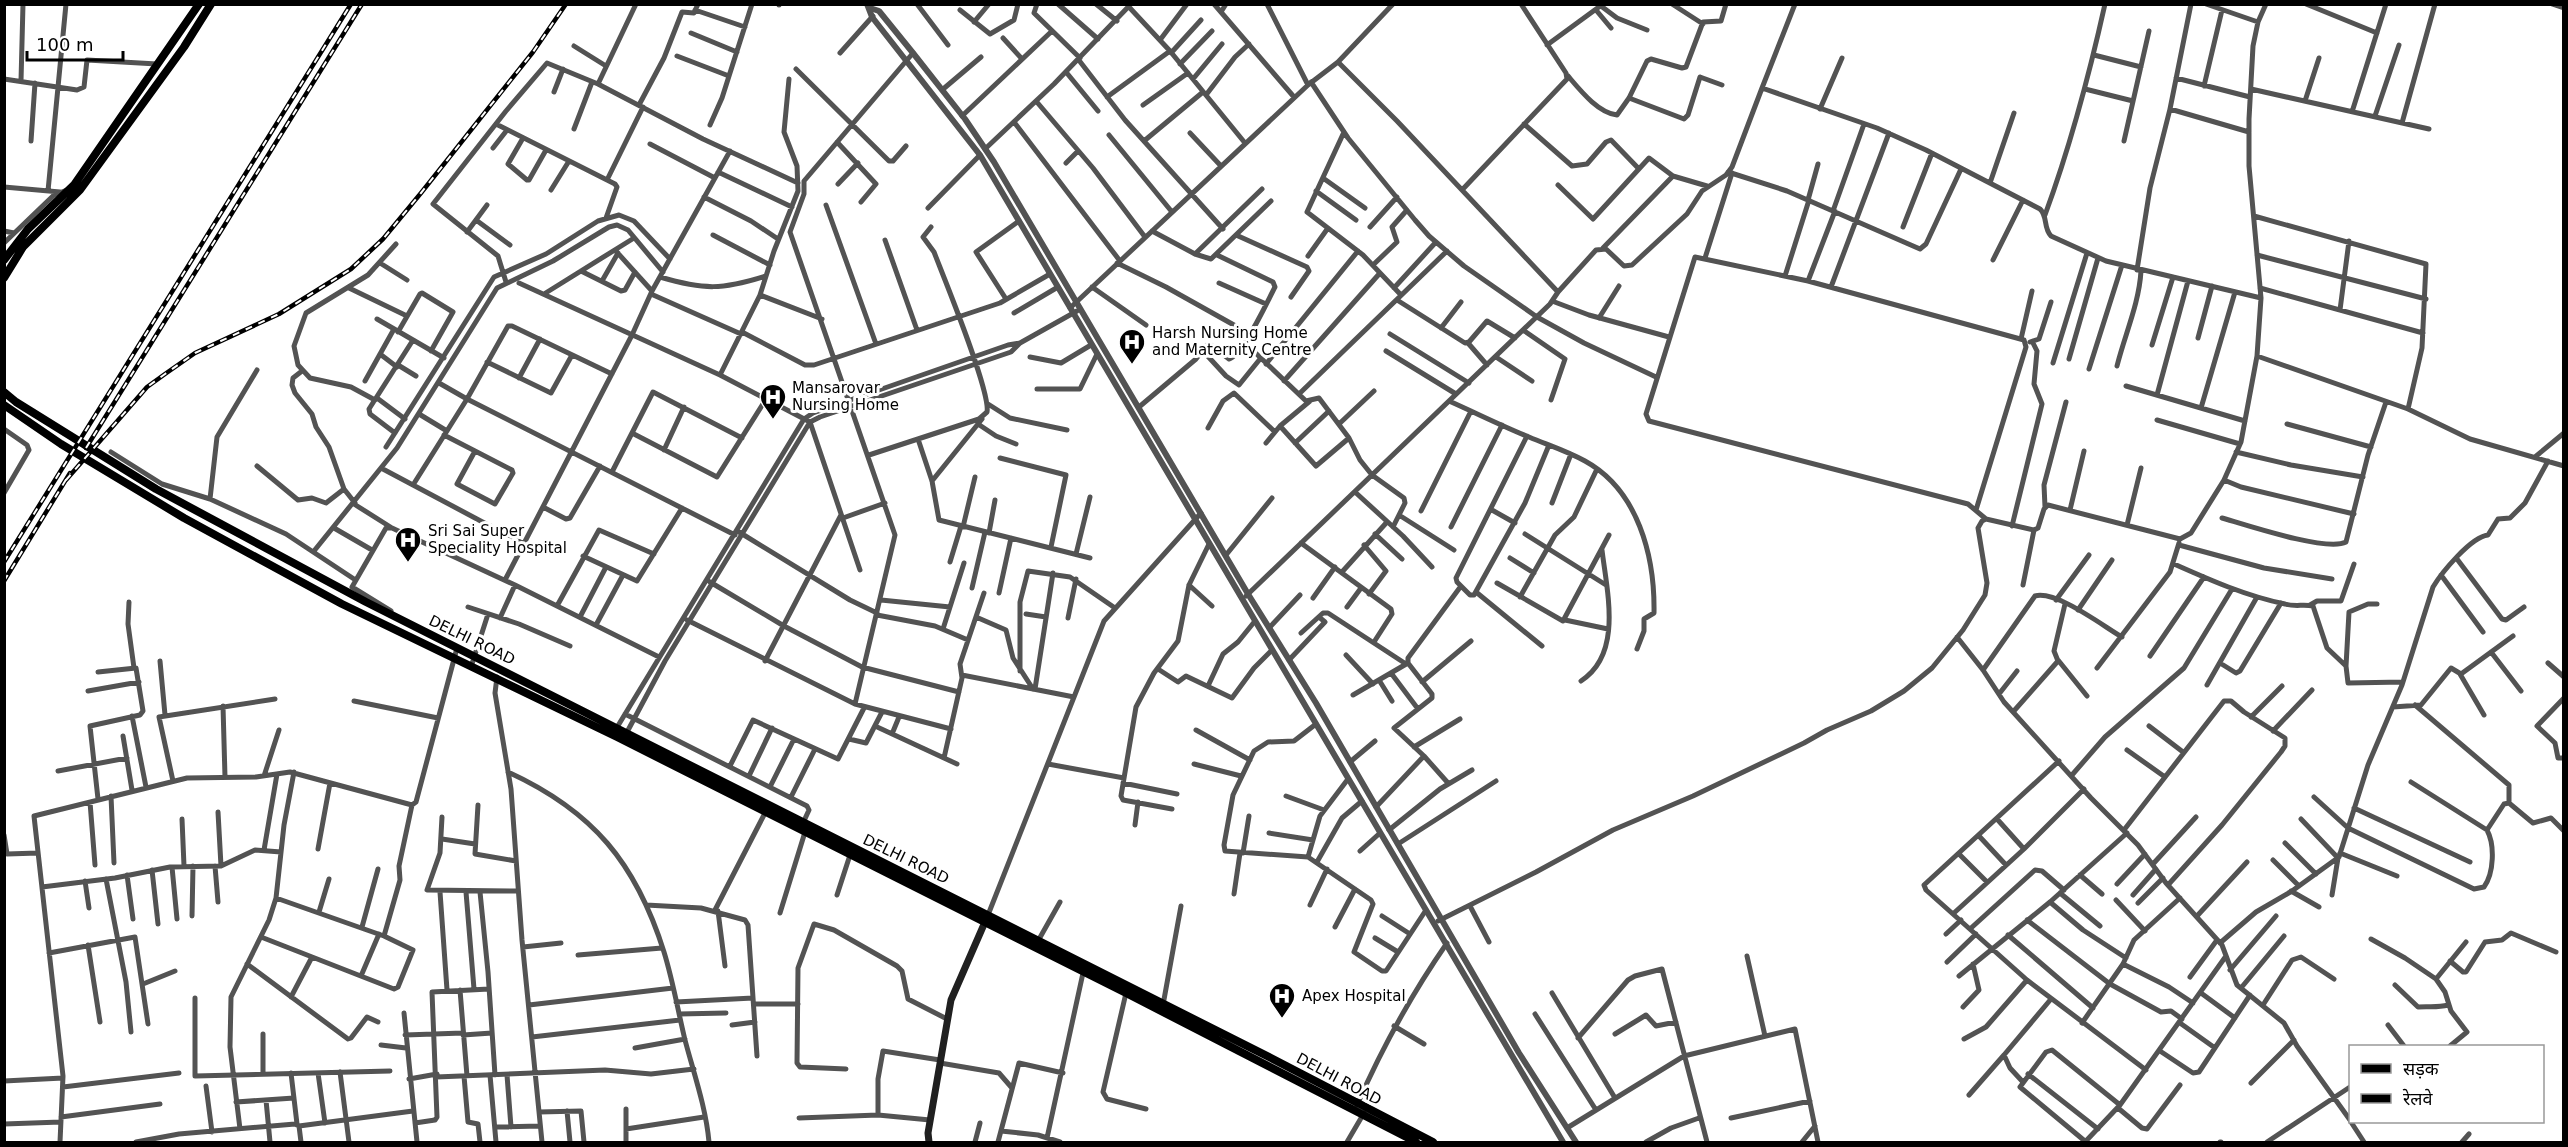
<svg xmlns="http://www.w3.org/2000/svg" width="2568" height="1147" viewBox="0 0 2568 1147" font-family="'DejaVu Sans','Noto Sans Devanagari',sans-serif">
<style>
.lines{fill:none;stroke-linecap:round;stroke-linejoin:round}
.minor{stroke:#535353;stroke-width:5}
.tertiary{stroke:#535353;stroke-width:6}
.secondary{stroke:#202020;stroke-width:7}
.primary{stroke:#000;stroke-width:8}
.rail-casing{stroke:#000;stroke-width:4.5}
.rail{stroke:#fff;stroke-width:2;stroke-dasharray:7;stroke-linecap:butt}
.labels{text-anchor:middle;stroke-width:6;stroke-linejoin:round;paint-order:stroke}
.poi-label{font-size:15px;fill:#000;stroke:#fff;text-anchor:start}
.street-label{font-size:15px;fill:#000;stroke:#fff}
</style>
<rect width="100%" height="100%" fill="#fff"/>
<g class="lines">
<path class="minor" d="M917 4 948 45
M1037 4 1034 13 1080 58
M1058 4 1098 39
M1096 4 1117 21
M1214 4 1294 97
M1267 4 1308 85
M1672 4 1703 24
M2206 4 2258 22
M2306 4 2377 33
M2552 4 2564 8
M779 5V4
M1601 6 1617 18 1647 30
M1129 7 1170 51 1245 143
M695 10 745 27
M960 10 990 34 1014 20 1018 4
M1596 10 1611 28
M1221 12 1226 4
M974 22 989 4
M691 33 737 52
M1003 38 1022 59
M1160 40 1187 4
M1547 45 1603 4
M574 46 606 66
M840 53 873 16
M1171 53 1201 20
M2094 55 2141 67
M677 56 729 76
M1078 59 1125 120 1223 229
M1180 64 1212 31
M796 69 889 161H893L906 146
M1066 72 1098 111
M1568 76C1580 90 1598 113 1617 115L1629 98 1647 61 1651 59 1682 68 1686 67 1703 22 1721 21 1726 4
M2176 78 2250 97
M4 79 77 90 84 87 87 60 157 64
M1193 79 1222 44
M21 81 23 4
M1311 82 1348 138 1415 220 1429 236 1464 266 1537 317 1584 343 1656 377
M598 84 636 4
M2204 86 2222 10
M1762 88 1795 4
M2085 89 2133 101
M2251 89 2429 129
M942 90 981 57
M554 92 563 69
M1206 95 1235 57 1249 44
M1107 97 1170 51
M1629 98 1684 119 1688 115 1700 77 1722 85
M1036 101 1093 168 1145 237
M2305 101 2319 58
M639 105 664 58 682 12 694 13 698 4
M1143 105 1188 73
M1820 109 1842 58
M2170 109 2249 132
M2352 112 2386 4
M962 116 1052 31
M2375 116 2399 45
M1014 122 1120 261
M2402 123 2435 4
M496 124 615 184 617 187 606 218
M1524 124 1572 166 1587 164 1606 142 1611 140 1639 169
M710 125 722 98 752 4
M574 129 592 82
M1344 132 1307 212 1363 255 1401 295
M1190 133 1221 166
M1109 135 1172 212
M523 138 508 164 527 180H529L546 150
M31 141 35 83
M1144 141 1203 92
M2124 141 2149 31
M837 142 876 184 861 202
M650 144 715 178
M493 148 507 130
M985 149 1054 84 1131 4
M1066 163 1078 151
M718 172 792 207
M1728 172 1787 191 1920 249 1926 244 1961 169
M1323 178 1365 208
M607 180 643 107
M1990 183 2014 113
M838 184 858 163
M1558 185 1593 219 1649 158 1673 176 1707 186
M4 187 60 192
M551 190 569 161
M1462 190 1567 79 1566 73 1521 4
M48 191 66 4
M1316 191 1356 220
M704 197 751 221 778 239
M1808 200 1818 164
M826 205 876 344
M928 208 980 155
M1833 211 1864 124
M2045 215C2070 147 2089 76 2105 4
M2254 216 2426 264 2422 348 2408 409
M476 220 510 245
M1370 227 1397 197
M1903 227 1932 153
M4 231 14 233
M1152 231 1195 254 1211 259 1271 201
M467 232 487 205
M713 235 770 265
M1236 235 1307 267 1309 271 1291 297
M885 240 917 330
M4 243 54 195 67 190
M1603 248 1673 176
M615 250 652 291
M1195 254 1262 189
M2257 255 2426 299
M1308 256 1328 228
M1705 258 1732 173
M1993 260 2023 200
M380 263 407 280
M1117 263 1166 287 1250 334
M1373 265 1397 242 1392 227 1407 210
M2137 270 2150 188 2170 109 2191 4
M581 271 621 291 625 290 635 272
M1785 276 1809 200
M660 277C704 290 722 290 766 276
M602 281 618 253
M1808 281 1835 211
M506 282 498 256 433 204 506 111 547 63 598 84 703 139 798 183
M519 283 720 375 810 422 860 570
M1219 283 1266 304
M1092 287 1146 325
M1831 287 1889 133
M349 288 407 316
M1394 288 1436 242
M2260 288 2423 333
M1558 292 1596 250 1606 249 1624 266 1632 265 1687 214 1702 191 1726 175 1732 167 1762 88 1877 128 1926 150 2040 209C2048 216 2043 228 2051 236L2106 261 2261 298
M544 294 634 238
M651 294 741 334
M760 295 822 319
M1006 299 976 252 1019 221
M1397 300 1465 343 1469 342 1487 321 1515 338
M1552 301 1589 315 1669 337
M1070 308 1308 85 1338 62 1393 4
M2340 310 2349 241
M1014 313 1058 287
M1599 318 1619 286
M377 319 444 358
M1441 328 1461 302
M1523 330 1565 359 1551 400
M398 332 420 294 422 293 453 312 431 351
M742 332 805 365H814L1000 303 1050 274
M1390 334 1469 383
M2198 338 2212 286
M2021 339 2032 291
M2030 342 2039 339 2051 302
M1245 343 1306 401 1319 398 1349 438 1360 460 1372 475 1404 498 1405 503 1393 527
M1468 343 1487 365
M2152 345 2173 277
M1203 351 1226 376 1239 385 1260 359
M1386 351 1456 394
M380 354 397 367
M2257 356 2261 298 2249 166V119L2253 46 2258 22 2266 4
M1030 357 1061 363 1091 345
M1496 357 1532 381
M2069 359 2098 258
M487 362 551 393 572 355
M2053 363 2087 253
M1266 364 1358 251
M398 365 416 376
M2117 366C2125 334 2139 304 2141 271
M2089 369 2122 265
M302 371 293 378 292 385 295 393 312 414 316 427 329 447 344 489 355 503
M720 375 760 295 774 251 798 191 797 166 784 132 789 79
M519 378 540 339
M365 381 394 329
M1284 381 1380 273
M439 383 467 399 735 535
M2126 386 2245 421
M1037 389H1080L1097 354
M1299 394 1447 251
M2157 395 2188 281
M377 398 405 419
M375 400 351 387 310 378 298 365 294 346 306 313 368 275 396 244
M1449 401C1476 413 1502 426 1529 437 1548 445 1567 451 1585 461 1638 490 1655 556 1654 613L1644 619V631L1637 649
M988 404 1010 418 1067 430
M1139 407 1196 359 1207 345H1211L1229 359C1243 355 1267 302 1275 287L1273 282 1217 255
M2201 408 2235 292
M419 414 447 431
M2157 420 2240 444
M978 424 996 436 1016 444
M1339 424 1374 391
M2287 424 2371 447
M1280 426 1316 466 1349 438
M1208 428 1223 401 1234 393 1275 432
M4 429 27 445 29 450 4 493
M395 433 370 414 369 409 413 340
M632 433 717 477 766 399
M444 435 512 470 513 473 495 504 457 484 475 451
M1527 436 1456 578 1457 582 1470 595H1474L1525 503 1549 445
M918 439 932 481 939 520 1090 558
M1266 443 1280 426 1310 401
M1295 443 1329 411
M386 447 494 277 546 254 598 221 619 215 634 221 670 259
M664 450 684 407
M111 452 162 484 210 499 286 534 354 579
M2236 452 2291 465 2363 477
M869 455 979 419 987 412C991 392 944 278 934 252L923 237 931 227
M2535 457 2564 433
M1000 458 1066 475 1051 547
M257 466 298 500 312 498 326 503 344 489
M381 468 524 544
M612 472 653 392 742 438
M2224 480 2241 487 2354 514
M932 481 982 419
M413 485 467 399 508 326H512L612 374
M1355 492 1403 536 1432 567
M210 499 217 437 257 370
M1552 503 1571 454
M354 504 392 528
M543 507 566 519 570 518 600 466
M2045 507 2044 485 2066 402
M1492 510 1515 523
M1976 510 2026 347 2024 340 1808 281 1695 257 1646 414 1649 421 1968 504 1986 519
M2070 510 2084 451
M1421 511 1471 411
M1399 515 1454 550
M843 518 885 503
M2222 518C2246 525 2327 552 2346 542L2368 455 2386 402
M2127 525 2141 468
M2012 526 2042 404 2034 384 2037 351 2033 343
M963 527 975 477
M1451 527 1502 425
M334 528 372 550
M739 532 850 600 877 613
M989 533 995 500
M1375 534 1402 559
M1525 534 1606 585
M1301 543 1391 609 1392 614 1374 642
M1364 545 1386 571 1369 594
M2179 545 2264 568 2332 579
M314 551 397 448 497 288 553 261 609 227 617 225 628 230 663 272
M1076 554 1090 497
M1226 555 1272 498
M583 556 637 581 682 508
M1510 558 1534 573
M2457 559 2502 619 2506 620 2524 607
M950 562 961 526
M2174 564C2210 580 2246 596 2285 604 2294 607 2304 604 2313 606L2327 648 2346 666 2348 683 2403 682
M1342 572 1387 522
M2441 575 2483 632
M505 580 632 335 652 291 730 151
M710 582 784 626 862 667 959 692
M1497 583 1563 621 1609 535
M1189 585 1212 606
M2023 585 2034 530
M972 588 985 532
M1476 592 1542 646
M999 593 1011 538
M1246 596 1550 304 1558 292 1397 121 1338 62
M1520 597 1555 535 1574 517 1597 469
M1313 598 1335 567
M881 600 950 607
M2056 600 2089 555
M129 602 128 624 134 668
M2310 605 2317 601H2341L2354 564
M557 606 599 530 654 554
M468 607 519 624 570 646
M1347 607 1361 588
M2078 610 2112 560
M391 611 352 587 386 528H392L515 585 659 657
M1026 614 1046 617
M877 615 935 626 968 640
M580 617 606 567
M976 617 1006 630 1013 658 1033 689
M500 618 515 585
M1068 618 1076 579
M687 620 855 704 951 729
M1565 620 1608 629
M596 625 623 575
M1269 628 1300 595
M943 629 964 563
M1301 633 1323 613H1328L1406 664
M1957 637 1983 670 2004 702 2091 798 2138 845 2166 883 2222 945 2237 985 2284 1023 2297 1046 2350 1120
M2491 652 2521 691
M1346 655 1373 684
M2150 656 2204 577
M1289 660 1325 622 1319 617
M2058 660 2087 696
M160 661 165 715
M765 661 841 515
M2220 663 2236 673 2240 671 2281 603
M2548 663 2564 677
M2346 666 2349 612 2368 604H2377
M471 667 488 614
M2097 668 2170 572 2179 543
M1158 669 1178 682 1186 676 1232 698 1254 668 1272 650
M1983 670 2035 596C2056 590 2103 626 2122 637
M1020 671V602L1028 571 1070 577 1115 608
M98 672 136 668 143 711 140 715 90 726 98 799
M1391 673 1418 709
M2460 674 2484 715
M962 675 1074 697
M497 677 495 693 511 789 522 940 542 1142
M1379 680 1392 701
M1581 681C1623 654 1607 592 1602 550
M1422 682 1471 641
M2207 685 2257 597
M1208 686 1223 654 1238 642 1255 621
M1035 689 1053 573
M88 691 139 682
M1999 694 2017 671
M1353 695 1408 663
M2564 698 2537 726 2555 743 2558 758H2564
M354 701 438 718
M855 704 895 535 790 232 804 194V181L913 53
M2415 705 2509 785V803
M223 706 225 777
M2393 707 2421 705 2451 668 2461 674 2513 636
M2013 712 2058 661 2054 651 2065 604
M625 714 807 806 809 810 803 823
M132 716 146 787
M2251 717 2282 686
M1316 724 1294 741 1268 742 1254 751 1233 795 1224 845 1225 851 1308 857 1371 900 1373 904 1354 952 1382 971H1386L1426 910
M875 726 957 764
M2149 726 2183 752
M616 729 804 419 813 413 1008 345 1020 343
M1196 730 1250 760
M2273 731 2312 690
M626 734 665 661 810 422 820 417 1011 352 1020 343 1077 311
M892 734 899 717
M123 736 132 790
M849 739 866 743 882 712
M1414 747 1460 719
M2127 750 2165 777
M944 758 962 678 960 664 984 593
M2059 761 1924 885 1926 890 2027 980 2146 1070
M1350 762 1375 741
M1048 764 1124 778
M1194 764 1241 776
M730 766 753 720 838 759 864 708
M58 771 127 758
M508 772C593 811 636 863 664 952 673 981 678 1011 685 1040 694 1074 706 1108 709 1142
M2072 775 2105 737 2184 668 2232 589
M264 776 279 730
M749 776 772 728
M173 781 159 717 275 699
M1123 783 1177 794
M1448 783 1424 756 1394 728 1432 698V694L1408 663V658L1461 586
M770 787 794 739
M111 796 114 863
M1286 796 1324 810
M791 797 815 749
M2314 797 2348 828 2474 889 2484 887C2494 873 2495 845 2487 830L2411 782
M90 802 95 865
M478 805 475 854 516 861
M1376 807 1424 756
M2354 808 2470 862
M1172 809 1123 800 1121 796 1136 707 1154 673 1178 641 1189 585 1209 544
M218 812 221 866
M442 817 440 853 427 890 518 891
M182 819 184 866
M1997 819 2024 849
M2301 819 2338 858 2332 895
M1135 825 1138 802
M1389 830 1440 789 1472 770
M2124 830 2224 701H2231L2244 712 2285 738V746L2281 752 2222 825 2168 885
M2487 830 2504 804 2509 803 2533 823 2551 818 2564 831
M1269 833 1313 840
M4 835 7 854 38 853
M1979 836 2006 865
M442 839 475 844
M2285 843 2316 874
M1398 844 1496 781
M318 849 330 783
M264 850 277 774
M1360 851 1380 833
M1243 853 1249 816
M2340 853 2397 876
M1959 854 1987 882
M1308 857 1320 816 1348 779
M2273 860 2299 886
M1317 862 1342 818 1362 801
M2153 864 2196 817
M215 866 218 902
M172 867 177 919
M152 870 158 924
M127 875 133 919
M2080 875 2102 894
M106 879 126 982 131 1032
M85 881 89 908
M2117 884 2145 854
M42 887 115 878 170 867 221 866 255 850 281 852
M2291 891 2319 907
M440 892 447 990
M466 892 474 989
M480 892 488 972 495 1075
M2060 893 2100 926
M1234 894 1240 853
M837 895 850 855
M2133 895 2156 869
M2116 900 2145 931
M2050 902 2083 930 2126 958
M2138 903 2163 878
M646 905 701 908 745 920 748 925 757 1056
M1310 905 1327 869
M1470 906 1489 942
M715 910 765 813
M718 911 725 966
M319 912 329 879
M780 913 805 832
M1954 913 2024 849 2084 789
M988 915 1104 621 1201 513
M192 916 193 866
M1382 916 1410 934
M2197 916 2247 862
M2027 920 2110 984 2161 1012 2171 1011 2182 1019
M1438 921 1536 872 1613 830 1693 796 1804 743 1827 730 1871 711 1904 691 1932 668 1963 630 1985 595 1987 583 1978 528 1982 521 1986 519 2034 530 2038 528 2044 509 2048 505 2180 539 2191 533 2224 480 2241 442 2257 356 2408 409 2470 439 2564 466
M362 927 378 869
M1335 927 1355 889
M1970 929 2035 870 2042 871 2064 890
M1946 934 1961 920
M2008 935 2093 1008
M384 936 400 880 399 866 412 805
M261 937 394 989 398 987 413 950 384 936 276 898
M1375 938 1398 952
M2371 939 2405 958 2436 979
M1038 941 1060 902
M2220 943 2256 912 2292 891 2339 857 2368 765 2402 685 2433 587C2442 572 2471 537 2488 535L2498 519 2510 518 2525 503 2548 461
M88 945 100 1022
M523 947 561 943
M49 953 135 937 148 1024
M578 955 662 948
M1747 956 1765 1036
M2450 961 2463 972H2466L2485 942 2502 940 2511 933 2556 952
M1947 962 1976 934
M247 964 348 1039 351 1038 367 1017 378 1022
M2123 964 2169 987 2193 1003
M2230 970 2276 916
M361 976 379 934
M1959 976 2050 902 2127 833
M2190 977 2217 940
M143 984 175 971
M2395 985 2418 1007C2428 1006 2437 1008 2448 1005
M2241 988 2284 936
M460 990 467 1076
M1126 993 1103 1092 1107 1099 1146 1109
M1552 993 1615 1098
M2201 993 2235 1018
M291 997 312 957
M195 998V1076L390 1071
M676 1002 753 998
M754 1004H798
M529 1005 673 988
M1163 1005 1181 906
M2263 1005 2292 960 2301 957 2334 979
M1963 1007 1979 990 1973 964
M404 1013 417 1142
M679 1014 726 1013
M1535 1014 1596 1110
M2082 1023 2123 964 2134 940 2180 898
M2180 1023 2215 1048
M732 1025 755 1022
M2388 1025 2404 1046
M1394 1026 1424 1044
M263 1034V1074
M1615 1034 1646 1015 1656 1026 1676 1022
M405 1035 463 1033
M463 1035 492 1033
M532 1037 680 1020
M1578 1038 1628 980 1635 976 1662 969 1707 1142
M1964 1039 1986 1027 2027 980
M381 1045 406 1048
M2450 1046 2467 1032 2451 1011 2445 992 2436 979 2466 942
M635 1048 685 1039
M2160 1051 2193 1073 2199 1072 2250 995
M2004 1055 2051 999
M940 1063 999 1073 1012 1088
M846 1069 800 1067 797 1063 798 968 814 924 834 930 897 966 902 971 908 999 947 1019
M340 1072 349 1142
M291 1073 297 1124
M318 1073 325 1123
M2028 1074 2098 1129
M490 1075 496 1142
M507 1075 511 1127
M464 1076 468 1122 478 1124 480 1142
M436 1077 605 1070 651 1074 694 1069
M409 1079 437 1074
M4 1081 63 1078
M2251 1083 2294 1040
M206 1086 212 1132
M63 1087 179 1073
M1969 1095 2004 1055 2010 1068 2022 1081
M266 1100 270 1142
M236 1102 294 1098
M1357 1105C1382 1048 1411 995 1447 943
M2118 1108 2142 1128 2147 1129 2180 1085
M567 1111 570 1142
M539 1112 581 1111 584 1142
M878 1115V1079L883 1051 940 1060
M61 1117 160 1104
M799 1118 878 1115 930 1120
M1731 1118 1810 1101
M2351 1122 2364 1142
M415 1123 435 1120 437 1117 432 992 489 989
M4 1124 61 1122
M299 1126 413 1111
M495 1127 540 1126
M1567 1128 1684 1056 1795 1029 1818 1142
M240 1129 230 1047 231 997 269 920 276 898 284 825 294 772
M626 1129 704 1117
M1001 1131 1038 1135 1060 1142
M1047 1138 1083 973
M60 1142 63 1076 34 816 187 778 256 777 290 772 412 805 416 802 457 648
M136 1142 179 1134 295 1124 299 1126 301 1142
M626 1142V1109
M975 1142 980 1123
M998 1142 1019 1063 1063 1073
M1347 1142 1364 1113
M1646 1142 1671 1128 1699 1118
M1802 1142 1815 1126
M2085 1142 2120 1105 2226 956
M2086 1142 2020 1087 2046 1052 2052 1050 2120 1105
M2220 1142H2221
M2267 1142 2350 1087
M2462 1142 2469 1134"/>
<path class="tertiary" d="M867 4 872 17 980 155 1563 1142
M870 8 879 11 913 53 965 119 994 162 1248 594 1316 703 1519 1053 1576 1142"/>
<path class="secondary" d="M929 1142 928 1133 951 1000 985 922"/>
<path class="primary" d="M4 260 28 229 74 185 199 4
M4 278 23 247 80 190 184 47 211 4
M4 392 16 402 156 489 366 602 1271 1058 1433 1142
M4 405 61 444 184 518 342 604 617 737 1126 993 1416 1142"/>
<g class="rail-casing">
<path id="rail" d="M86 448 362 4
M66 480 147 387 165 374 195 353 279 314 351 269 383 239 421 193 533 52 566 4
M4 562 351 4
M4 581 70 473"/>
</g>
<use href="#rail" class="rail"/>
</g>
<defs>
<g id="hospital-pin" transform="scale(1.35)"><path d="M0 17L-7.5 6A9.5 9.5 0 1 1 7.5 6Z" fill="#000" stroke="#fff"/><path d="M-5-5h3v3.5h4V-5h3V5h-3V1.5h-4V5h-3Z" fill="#fff"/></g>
</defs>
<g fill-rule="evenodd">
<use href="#hospital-pin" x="1132" y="342"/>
<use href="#hospital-pin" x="773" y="397"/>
<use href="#hospital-pin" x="408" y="540"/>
<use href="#hospital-pin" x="1282" y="996"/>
</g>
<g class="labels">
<g class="poi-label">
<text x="1152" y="338">Harsh Nursing Home<tspan x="1152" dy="17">and Maternity Centre</tspan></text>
<text x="792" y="393">Mansarovar<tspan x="792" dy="17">Nursing Home</tspan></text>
<text x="428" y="536">Sri Sai Super<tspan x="428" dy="17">Speciality Hospital</tspan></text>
<text x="1302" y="1001">Apex Hospital</text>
</g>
<g class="street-label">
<text transform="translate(472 640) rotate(26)" y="5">DELHI ROAD</text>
<text transform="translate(906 859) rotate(26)" y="5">DELHI ROAD</text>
<text transform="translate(1339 1079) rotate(28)" y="5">DELHI ROAD</text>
</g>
</g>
<rect width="2568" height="1147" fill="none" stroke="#000000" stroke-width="12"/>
<rect x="2349" y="1045" width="195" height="78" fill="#ffffff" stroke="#999999" stroke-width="1.5"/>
<rect x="2361" y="1064" width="30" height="9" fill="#000000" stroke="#999999" stroke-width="1.5"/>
<text x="2403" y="1075" font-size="18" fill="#000000">सड़क</text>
<rect x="2361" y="1094" width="30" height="9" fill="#000000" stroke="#999999" stroke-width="1.5"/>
<text x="2403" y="1105" font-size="18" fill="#000000">रेलवे</text>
<path d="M27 51v9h96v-9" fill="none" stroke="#000000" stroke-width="3"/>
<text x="36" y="51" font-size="18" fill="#000000" stroke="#ffffff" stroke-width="4.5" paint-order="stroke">100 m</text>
</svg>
